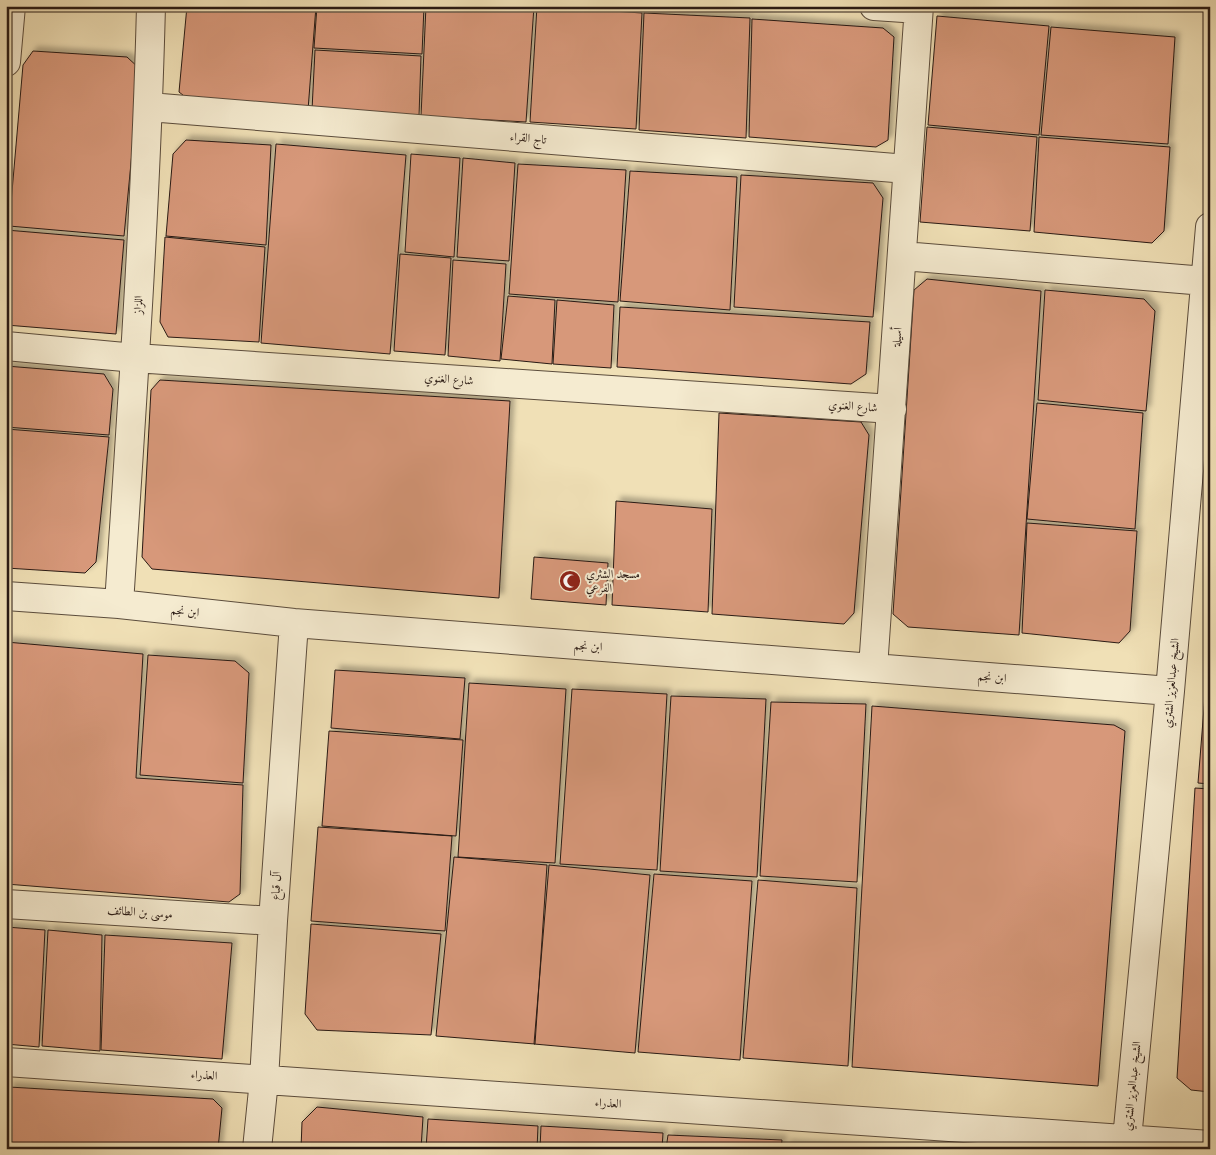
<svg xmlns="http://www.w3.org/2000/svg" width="1216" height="1155" viewBox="0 0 1216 1155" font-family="'Libre Caslon Text',Amiri,serif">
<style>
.building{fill:#d7987a;stroke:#291a14;filter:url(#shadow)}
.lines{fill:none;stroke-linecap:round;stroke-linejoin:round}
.minor-casing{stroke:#5b4c3c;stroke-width:30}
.minor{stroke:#f5ebd0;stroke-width:28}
.labels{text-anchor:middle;stroke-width:4;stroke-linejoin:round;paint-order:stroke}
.street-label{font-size:12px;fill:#291a14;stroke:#f5ebd0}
.poi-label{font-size:12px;fill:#291a14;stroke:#f5ebd0;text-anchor:start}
</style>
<defs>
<filter id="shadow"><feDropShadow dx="4.5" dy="-4.5" stdDeviation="2.5" flood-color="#0004"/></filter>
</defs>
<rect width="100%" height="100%" fill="#f0e0b6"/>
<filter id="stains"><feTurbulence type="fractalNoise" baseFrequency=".004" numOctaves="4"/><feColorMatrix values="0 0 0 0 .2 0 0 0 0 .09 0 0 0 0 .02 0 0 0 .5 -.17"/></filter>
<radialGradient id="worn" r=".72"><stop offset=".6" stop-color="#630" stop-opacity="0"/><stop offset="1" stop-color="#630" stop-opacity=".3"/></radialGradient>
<path class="building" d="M187 6H316L308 110 188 99 179 92Z
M317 6H424L422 54 314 48Z
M426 6H534L526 122 421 116Z
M537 6 642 13 636 129 530 122Z
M644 13 750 18 746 138 639 130Z
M937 16 1049 26 1039 135 928 125Z
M752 19 883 28 894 37 888 140 876 147 749 137Z
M1051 27 1175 37 1168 144 1041 135Z
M315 50 421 56 419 116 312 110Z
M33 51 127 57 140 69 124 236 9 226 23 65Z
M927 127 1037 137 1030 231 920 222Z
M1039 137 1170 147 1164 231 1152 243 1034 232Z
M186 140 271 145 266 245 166 236 173 154Z
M276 144 406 155 390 354 261 343Z
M411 154 460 158 454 257 405 252Z
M463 158 515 163 509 261 457 257Z
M518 164 626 170 618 302 509 294Z
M630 171 737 177 730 310 620 301Z
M741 175 873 183 883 198 873 317 734 307Z
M6 230 124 240 116 334 6 325Z
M165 237 265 247 259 342 168 337 160 322Z
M400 254 451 258 445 355 394 351Z
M453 260 506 264 500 361 448 356Z
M927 279 1041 291 1019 635 908 627 893 614 914 290Z
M1045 290 1144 299 1155 311 1146 411 1038 400Z
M508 296 555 300 552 364 501 359Z
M557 300 614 305 611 368 553 364Z
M620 307 870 322 866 374 851 384 617 367Z
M6 366 104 374 113 389 109 435 6 427Z
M160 380 510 401 499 598 152 569 142 557 151 390Z
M1037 403 1143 413 1135 529 1027 519Z
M719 413 861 422 869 435 854 613 844 624 712 614Z
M6 429 109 437 96 562 85 573 6 568Z
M616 501 712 509 708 612 612 605Z
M1027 523 1137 531 1130 631 1119 643 1022 633Z
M534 557 608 563 606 605 531 599Z
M1210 591V630H1206Z
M1210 633V784L1198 783Z
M6 642 143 654 136 778 243 785 240 894 229 902 6 884Z
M148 655 235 661 249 673 243 783 140 775Z
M335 670 465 678 460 739 331 728Z
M469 683 566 689 555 863 458 857Z
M572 689 667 694 657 870 560 864Z
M671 696 766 699 757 877 660 871Z
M771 702 866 704 857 882 760 876Z
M872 706 1114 725 1125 731 1098 1086 852 1067Z
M329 731 463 740 456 836 322 826Z
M1195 788 1210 789V1092L1191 1090 1177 1078Z
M318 827 452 836 445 931 311 921Z
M454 857 547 865 535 1044 436 1036Z
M549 865 650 875 635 1053 534 1044Z
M654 874 752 881 740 1060 638 1052Z
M758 880 857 888 848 1066 743 1058Z
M311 924 441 934 431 1035 317 1030 305 1014Z
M6 927 45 930 39 1047 6 1044Z
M48 930 102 935 100 1051 42 1046Z
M105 935 232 943 222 1059 101 1050Z
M9 1087 213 1099 222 1108 218 1149H6Z
M317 1107 423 1117 421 1149H301L302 1122Z
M428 1119 538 1126 537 1149H426Z
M541 1126 663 1133 662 1149H540Z
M668 1135 782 1140 781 1149H666Z
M786 1144 879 1149H785Z"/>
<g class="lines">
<g class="minor-casing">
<path id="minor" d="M874 6 919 9
M6 62 11 6
M149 107 907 169
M903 256 1205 281
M6 346 135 358 892 409
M6 596 119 604 294 623 1170 691
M119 604C132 405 146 206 151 6
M873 668 919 6
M6 904 273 921
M6 1062 1210 1145
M1127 1139 1170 691 1210 227
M257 1149 264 1080 273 921 294 623"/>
</g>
<use href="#minor" class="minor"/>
</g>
<defs>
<g id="mosque-disc" transform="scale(1.125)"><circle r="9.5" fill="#8f2418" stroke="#f5ebd0"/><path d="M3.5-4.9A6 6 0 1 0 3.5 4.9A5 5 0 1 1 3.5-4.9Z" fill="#fff"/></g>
</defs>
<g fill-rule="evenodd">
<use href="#mosque-disc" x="570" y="581"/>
</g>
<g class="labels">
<g class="street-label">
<text transform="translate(528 138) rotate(5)" y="4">تاج القراء</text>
<text transform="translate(138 305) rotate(-87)" y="4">اللزاز</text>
<text transform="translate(897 337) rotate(-86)" y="4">أسيلة</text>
<text transform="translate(449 379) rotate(4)" y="4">شارع الغنوي</text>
<text transform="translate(853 406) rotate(4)" y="4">شارع الغنوي</text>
<text transform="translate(185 611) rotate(6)" y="4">ابن نجم</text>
<text transform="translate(588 646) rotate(4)" y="4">ابن نجم</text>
<text transform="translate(992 677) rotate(5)" y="4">ابن نجم</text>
<text transform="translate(1171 683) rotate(-85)" y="4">الشيخ عبدالعزيز الشتري</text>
<text transform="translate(276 886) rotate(-86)" y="4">آل قباع</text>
<text transform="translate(140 912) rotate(4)" y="4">موسى بن الطائف</text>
<text transform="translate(204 1075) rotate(4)" y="4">العذراء</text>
<text transform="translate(1132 1086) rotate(-84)" y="4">الشيخ عبدالعزيز الشتري</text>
<text transform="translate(608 1103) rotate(4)" y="4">العذراء</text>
</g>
<g class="poi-label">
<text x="586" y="578">مسجد الشثري<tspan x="586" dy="14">الفرعي</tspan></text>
</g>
</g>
<rect width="1216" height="1155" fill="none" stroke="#f0e0b6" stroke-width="25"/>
<rect x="8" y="8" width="1201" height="1140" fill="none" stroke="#291a14" stroke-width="2.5"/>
<rect x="12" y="12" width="1191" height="1130" fill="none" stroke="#291a14"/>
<rect width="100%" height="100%" filter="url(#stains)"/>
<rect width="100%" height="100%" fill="url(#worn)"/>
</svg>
